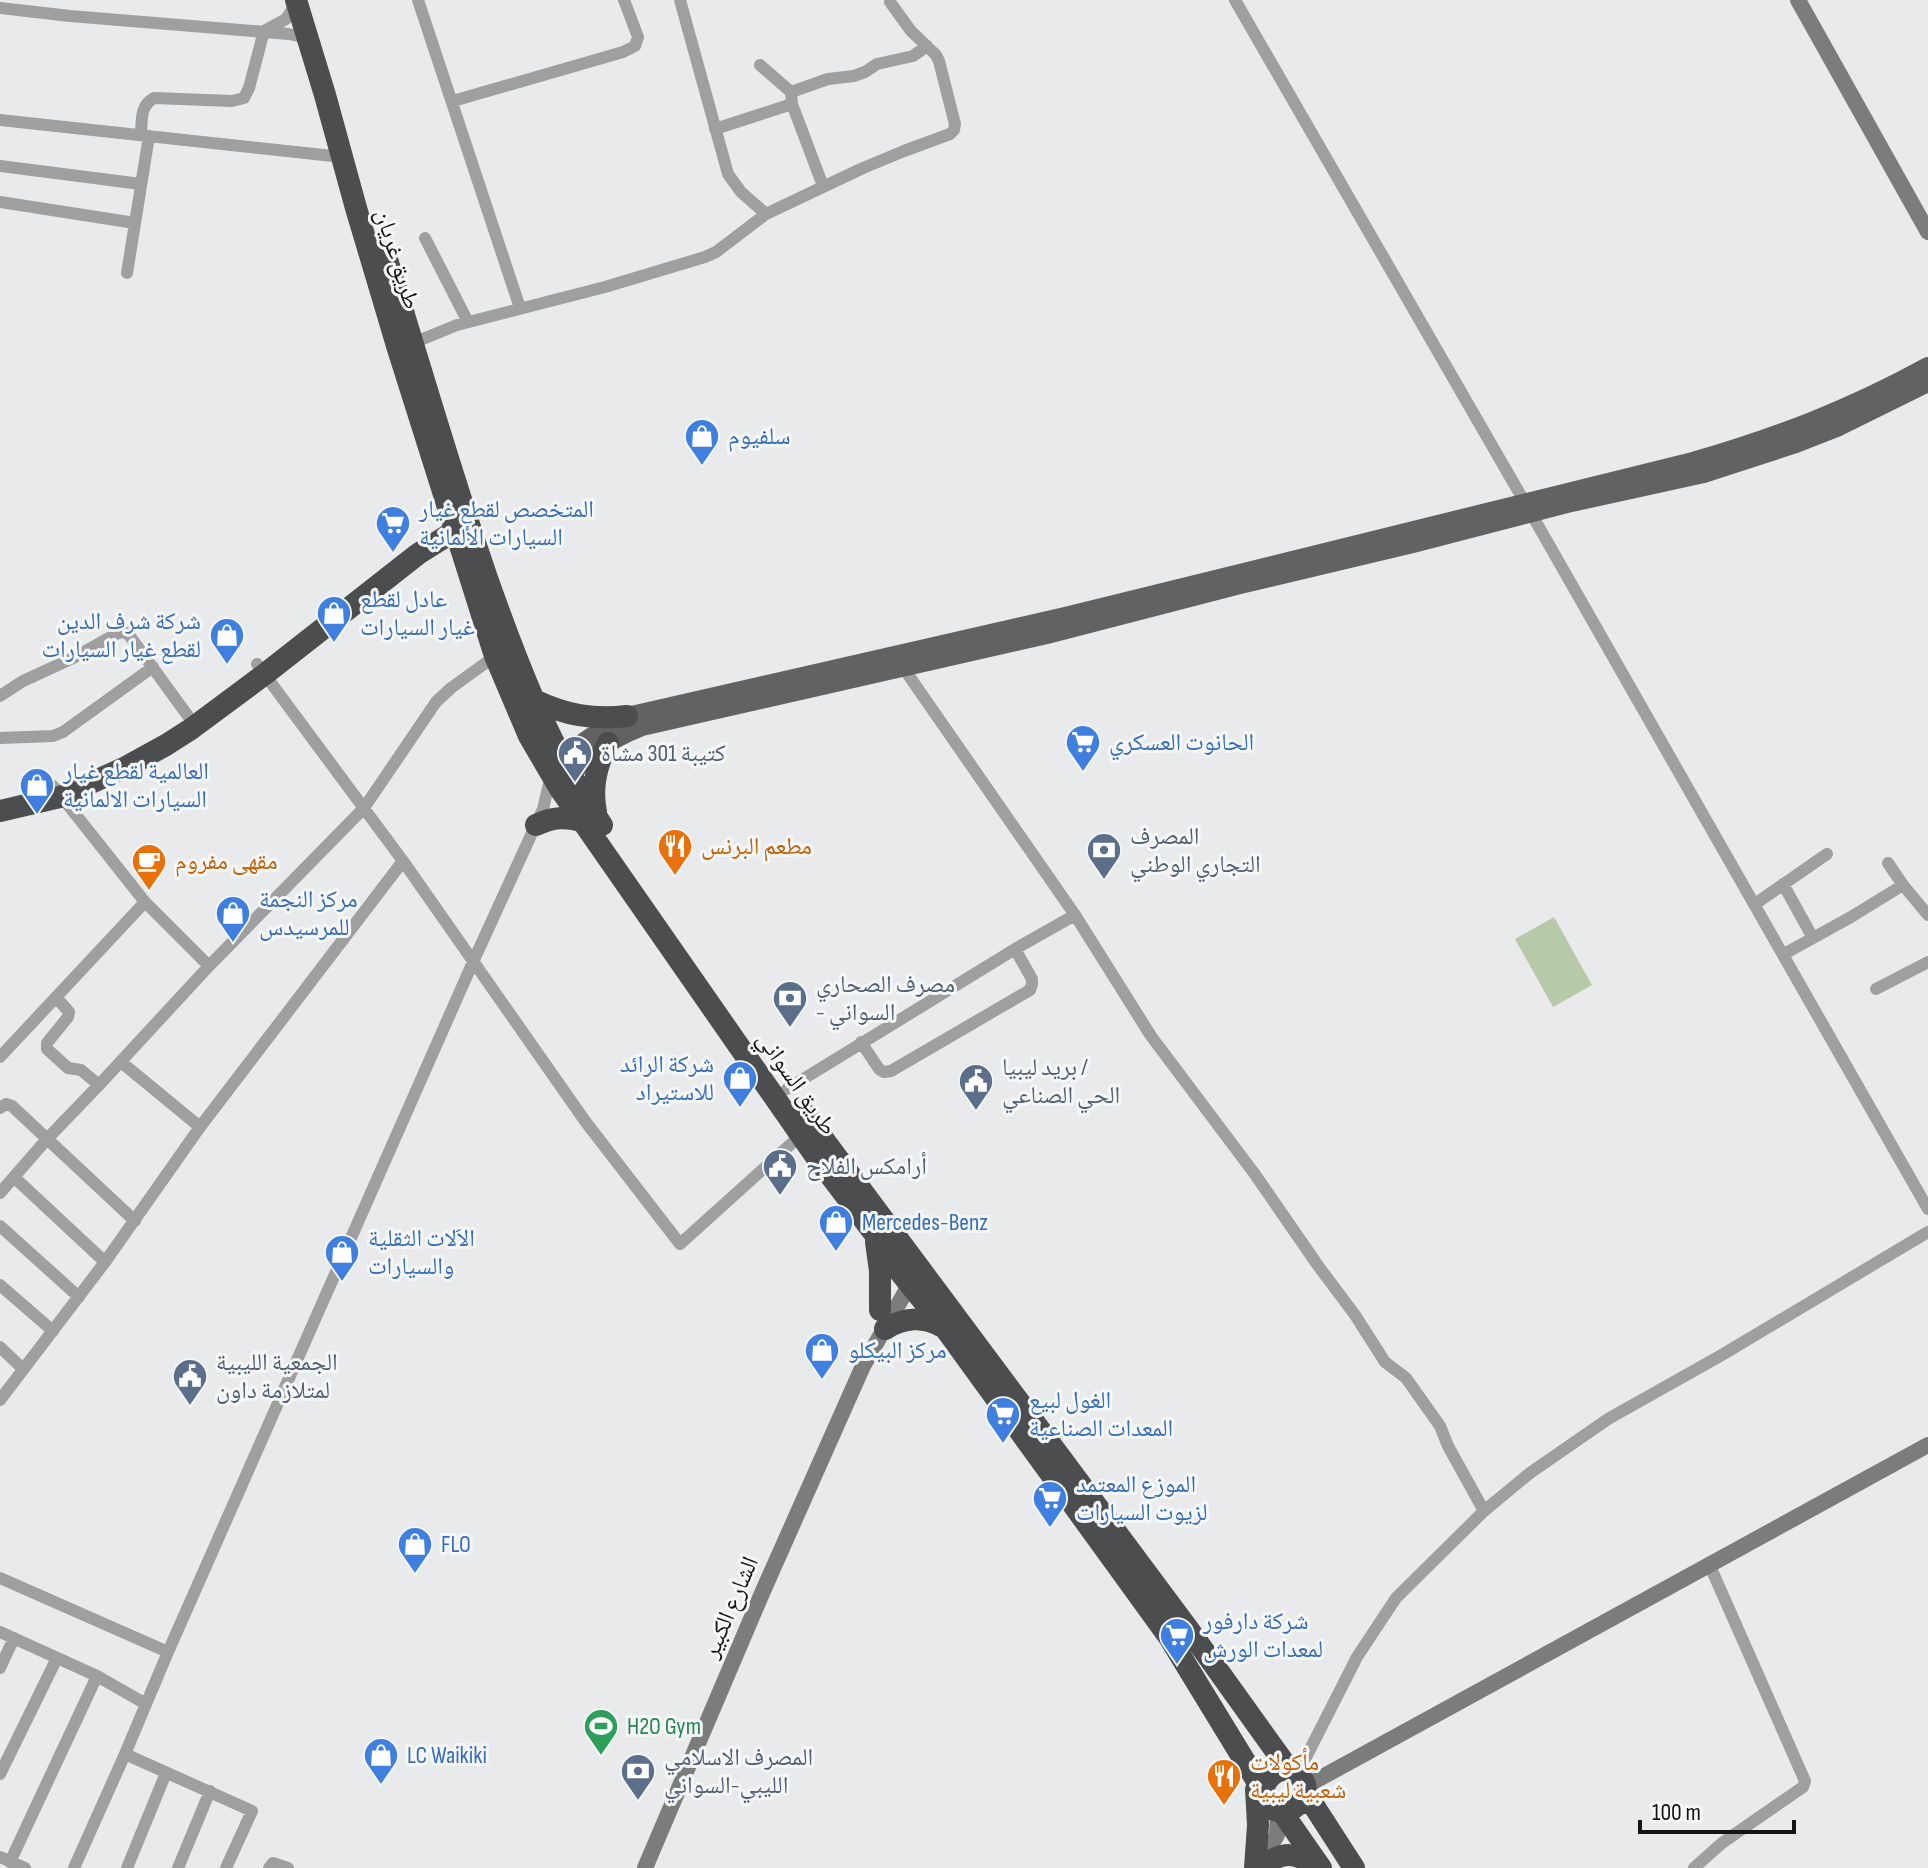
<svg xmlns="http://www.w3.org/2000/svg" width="1928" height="1868" viewBox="0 0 1928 1868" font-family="'Sofia Sans Condensed','Noto Naskh Arabic',sans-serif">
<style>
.green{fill:#b7c9a9}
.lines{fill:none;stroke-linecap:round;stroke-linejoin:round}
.street{stroke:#9f9fa0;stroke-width:12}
.secondary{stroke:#7b7c7c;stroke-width:16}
.primary{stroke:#626263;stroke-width:18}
.highway{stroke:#4c4d4e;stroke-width:22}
.labels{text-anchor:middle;stroke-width:6;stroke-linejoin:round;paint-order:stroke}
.street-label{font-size:24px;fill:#141414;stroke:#f6f7f8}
.shop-label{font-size:24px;fill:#366cbe;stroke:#f6f7f8;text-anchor:start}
.service-label{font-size:24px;fill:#4e5e75;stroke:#f6f7f8;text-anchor:start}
.food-label{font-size:24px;fill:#c56008;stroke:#f6f7f8;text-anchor:start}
.leisure-label{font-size:24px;fill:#27864d;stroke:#f6f7f8;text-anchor:start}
</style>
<rect width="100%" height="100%" fill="#e9eaeb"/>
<path class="green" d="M1554 917 1592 985 1553 1007 1515 939Z"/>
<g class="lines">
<path class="street" d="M418 0 520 308
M680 0 728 174 741 192 766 214
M1235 0 1524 501 1928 1209
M0 8 70 16 289 34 298 36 310 42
M760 65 791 92 792 104 823 186
M791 92 828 79 854 76 865 72 877 64 913 56 927 46
M453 101 623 52 635 46 638 37 624 0
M0 120 342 157
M715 129 792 104
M141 134C142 119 140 106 154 98L232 101 244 98 249 88 264 31 286 19 297 3
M0 166 141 184
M0 202 135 223
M425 238 468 322
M127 273 149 136
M408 345 457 325 605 287 705 257 716 252 766 214 863 168 904 151 950 134 954 130 955 124 939 61 936 55 911 31 890 2
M900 663 1075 915 1151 1036 1254 1173 1319 1267 1355 1315 1385 1362 1406 1378 1440 1426 1448 1446 1484 1511
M257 664 403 861 585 1121 680 1244 802 1134
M0 696 23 681 73 658 118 633 124 632 129 635 188 716
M0 738 53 736 63 732 153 667
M53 786 145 902 209 966
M1888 863 1903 885
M1783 884 1813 938
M1755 904 1827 854
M1784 954 1851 917 1903 885 1928 915
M1876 989 1928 962
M56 997 69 1012 68 1017 47 1043V1049L68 1068 81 1070 99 1085
M861 1042 879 1069 884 1072 891 1071 1030 990 1032 984V979L1015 949
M0 1057 145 902
M121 1062 200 1127
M787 1089 1015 949 1075 915
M0 1108 6 1104 12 1106 135 1221
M15 1178 105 1262
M0 1193 47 1139 99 1085 209 966 364 808 436 702 451 688 498 654
M0 1226 79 1297
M0 1285 53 1331
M0 1347 22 1368
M0 1400 105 1262 200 1127 403 861
M0 1578 168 1652
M0 1632 97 1676 146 1704
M0 1668 14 1638
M125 1754 252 1811 226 1868
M0 1774 57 1658
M1297 1775 1357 1657 1396 1598 1484 1511 1530 1473 1608 1419 1720 1356 1928 1232
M0 1857 25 1868
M10 1862 97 1676
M74 1868 125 1754 168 1652 473 962 543 809 551 775
M127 1868 166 1773
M178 1868 210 1791
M269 1868 273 1863 288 1868
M1694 1868 1722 1843 1803 1787 1805 1781 1710 1566"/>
<path class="secondary" d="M1798 0 1928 232
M1304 1787 1928 1445
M1258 1867 1277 1835 1278 1811
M645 1868 763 1591 863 1366 914 1277"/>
<path class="primary" d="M555 770C573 744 600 731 627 716L1065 616 1693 461C1778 436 1850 409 1928 366
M563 785C584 758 610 739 642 727L1047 635 1240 585 1413 544 1567 504 1704 474 1793 445 1839 427 1928 383"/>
<path class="highway" d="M296 0 325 95 356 208 398 349 495 656 529 736 560 789 814 1154 874 1233 900 1272 945 1328 1169 1637 1263 1791C1270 1836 1327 1797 1297 1774 1281 1763 1266 1776 1263 1791
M385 253C419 362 450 471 487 578 517 663 550 750 602 825
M534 700C565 715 593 720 627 716
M0 811 60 797 126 767 166 745 191 729 265 674 418 554 464 525
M596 812C591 787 596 765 608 743
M536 825C553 817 566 816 584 822
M801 1109 1189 1630 1290 1771
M876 1242 880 1271V1310
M885 1329C905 1317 923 1316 943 1327
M1305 1792 1354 1868
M1282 1812 1321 1868
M1255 1868 1258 1825 1256 1789
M1260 1868C1284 1849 1295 1853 1320 1867"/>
</g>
<defs>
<g id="shop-pin" transform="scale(1.8)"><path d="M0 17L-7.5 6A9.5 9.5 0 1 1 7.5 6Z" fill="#3f7fe0" stroke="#f6f7f8"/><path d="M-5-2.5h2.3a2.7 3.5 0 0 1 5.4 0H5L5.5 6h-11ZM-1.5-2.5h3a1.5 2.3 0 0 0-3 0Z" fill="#fff"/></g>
<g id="supermarket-pin" transform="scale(1.8)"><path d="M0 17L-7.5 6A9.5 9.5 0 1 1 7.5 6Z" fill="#3f7fe0" stroke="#f6f7f8"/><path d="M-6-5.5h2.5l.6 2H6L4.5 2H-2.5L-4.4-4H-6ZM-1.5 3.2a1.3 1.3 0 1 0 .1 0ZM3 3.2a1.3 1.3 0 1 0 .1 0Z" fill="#fff"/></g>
<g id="civic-pin" transform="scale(1.8)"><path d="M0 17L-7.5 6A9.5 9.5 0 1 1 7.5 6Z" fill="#5c6f8a" stroke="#f6f7f8"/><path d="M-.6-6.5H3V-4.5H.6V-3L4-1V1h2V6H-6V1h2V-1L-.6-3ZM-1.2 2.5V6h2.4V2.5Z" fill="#fff"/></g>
<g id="restaurant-pin" transform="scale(1.8)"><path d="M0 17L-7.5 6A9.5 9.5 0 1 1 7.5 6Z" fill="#e8710a" stroke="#f6f7f8"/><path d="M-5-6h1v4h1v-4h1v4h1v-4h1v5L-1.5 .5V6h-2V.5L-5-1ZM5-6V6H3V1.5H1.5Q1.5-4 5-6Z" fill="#fff"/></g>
<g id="bank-pin" transform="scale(1.8)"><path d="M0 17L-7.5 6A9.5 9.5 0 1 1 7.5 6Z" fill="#5c6f8a" stroke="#f6f7f8"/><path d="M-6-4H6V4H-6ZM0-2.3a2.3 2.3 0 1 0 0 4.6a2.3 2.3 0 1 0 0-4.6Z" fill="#fff"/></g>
<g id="cafe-pin" transform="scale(1.8)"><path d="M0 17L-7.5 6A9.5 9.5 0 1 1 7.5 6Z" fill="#e8710a" stroke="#f6f7f8"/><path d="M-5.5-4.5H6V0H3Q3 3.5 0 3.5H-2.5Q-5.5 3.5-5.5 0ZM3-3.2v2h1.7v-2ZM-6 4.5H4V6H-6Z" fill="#fff"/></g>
<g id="stadium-pin" transform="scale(1.8)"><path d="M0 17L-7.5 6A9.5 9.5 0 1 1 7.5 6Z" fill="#2e9e5b" stroke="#f6f7f8"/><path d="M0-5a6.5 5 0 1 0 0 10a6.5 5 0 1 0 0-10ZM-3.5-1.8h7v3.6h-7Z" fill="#fff"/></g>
</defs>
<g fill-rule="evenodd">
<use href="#shop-pin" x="702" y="436"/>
<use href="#supermarket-pin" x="393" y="523"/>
<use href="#shop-pin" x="334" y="613"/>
<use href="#shop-pin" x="227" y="635"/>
<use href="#supermarket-pin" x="1083" y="742"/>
<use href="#civic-pin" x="575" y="753"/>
<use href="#shop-pin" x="37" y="785"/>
<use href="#restaurant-pin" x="675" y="846"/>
<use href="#bank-pin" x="1104" y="850"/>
<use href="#cafe-pin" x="149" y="861"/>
<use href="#shop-pin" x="233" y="913"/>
<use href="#bank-pin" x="790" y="998"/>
<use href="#shop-pin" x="740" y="1078"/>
<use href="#civic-pin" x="976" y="1081"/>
<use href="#civic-pin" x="780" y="1166"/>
<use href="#shop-pin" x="836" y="1222"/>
<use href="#shop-pin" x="342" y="1252"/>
<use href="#shop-pin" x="822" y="1350"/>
<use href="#civic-pin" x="190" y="1376"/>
<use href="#supermarket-pin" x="1003" y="1414"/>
<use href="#supermarket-pin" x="1050" y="1498"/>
<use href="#shop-pin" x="415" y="1544"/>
<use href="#supermarket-pin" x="1177" y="1635"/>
<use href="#stadium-pin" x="601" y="1726"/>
<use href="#shop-pin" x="381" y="1755"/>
<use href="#bank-pin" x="638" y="1771"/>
<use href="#restaurant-pin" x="1224" y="1776"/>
</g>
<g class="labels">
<g class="street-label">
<text transform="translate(398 259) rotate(73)" y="8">طريق غريان</text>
<text transform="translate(797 1083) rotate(55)" y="8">طريق السواني</text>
<text transform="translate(730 1607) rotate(-67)" y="8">الشارع الكبير</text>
</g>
<g class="shop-label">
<text x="728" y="444">سلفيوم</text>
<text x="419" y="517">المتخصص لقطع غيار<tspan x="419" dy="28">السيارات الألمانية</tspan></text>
<text x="360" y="607">عادل لقطع<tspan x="360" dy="28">غيار السيارات</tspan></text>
<text x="201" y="629" text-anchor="end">شركة شرف الدين<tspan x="201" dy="28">لقطع غيار السيارات</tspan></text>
<text x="1109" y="750">الحانوت العسكري</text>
<text x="63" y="779">العالمية لقطع غيار<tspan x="63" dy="28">السيارات الالمانية</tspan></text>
<text x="259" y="907">مركز النجمة<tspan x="259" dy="28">للمرسيدس</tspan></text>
<text x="714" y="1072" text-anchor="end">شركة الرائد<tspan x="714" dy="28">للاستيراد</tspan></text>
<text x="862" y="1230">Mercedes-Benz</text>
<text x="368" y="1246">الاَلات الثقلية<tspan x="368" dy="28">والسيارات</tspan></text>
<text x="848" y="1358">مركز البيكلو</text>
<text x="1029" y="1408">الغول لبيع<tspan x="1029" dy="28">المعدات الصناعية</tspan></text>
<text x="1076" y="1492">الموزع المعتمد<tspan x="1076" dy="28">لزيوت السيارات</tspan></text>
<text x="441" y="1552">FLO</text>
<text x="1203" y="1629">شركة دارفور<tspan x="1203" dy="28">لمعدات الورش</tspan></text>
<text x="407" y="1763">LC Waikiki</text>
</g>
<g class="service-label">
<text x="601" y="761">كتيبة 301 مشاة</text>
<text x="1130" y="844">المصرف<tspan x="1130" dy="28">التجاري الوطني</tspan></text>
<text x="816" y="992">مصرف الصحاري<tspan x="816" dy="28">- السواني</tspan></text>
<text x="1002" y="1075">بريد ليبيا /<tspan x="1002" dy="28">الحي الصناعي</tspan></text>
<text x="806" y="1174">أرامكس الفلاح</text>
<text x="216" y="1370">الجمعية الليبية<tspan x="216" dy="28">لمتلازمة داون</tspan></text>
<text x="664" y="1765">المصرف الاسلامي<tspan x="664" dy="28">الليبي-السواني</tspan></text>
</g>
<g class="food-label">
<text x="701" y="854">مطعم البرنس</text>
<text x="175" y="869">مقهى مفروم</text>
<text x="1250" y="1770">مأكولات<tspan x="1250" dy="28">شعبية ليبية</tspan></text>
</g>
<g class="leisure-label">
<text x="627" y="1734">H2O Gym</text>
</g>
</g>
<path d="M1640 1820v12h154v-12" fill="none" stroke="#141414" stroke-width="4"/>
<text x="1652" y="1820" font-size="24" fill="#141414" stroke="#f6f7f8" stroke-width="6" paint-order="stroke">100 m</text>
</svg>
